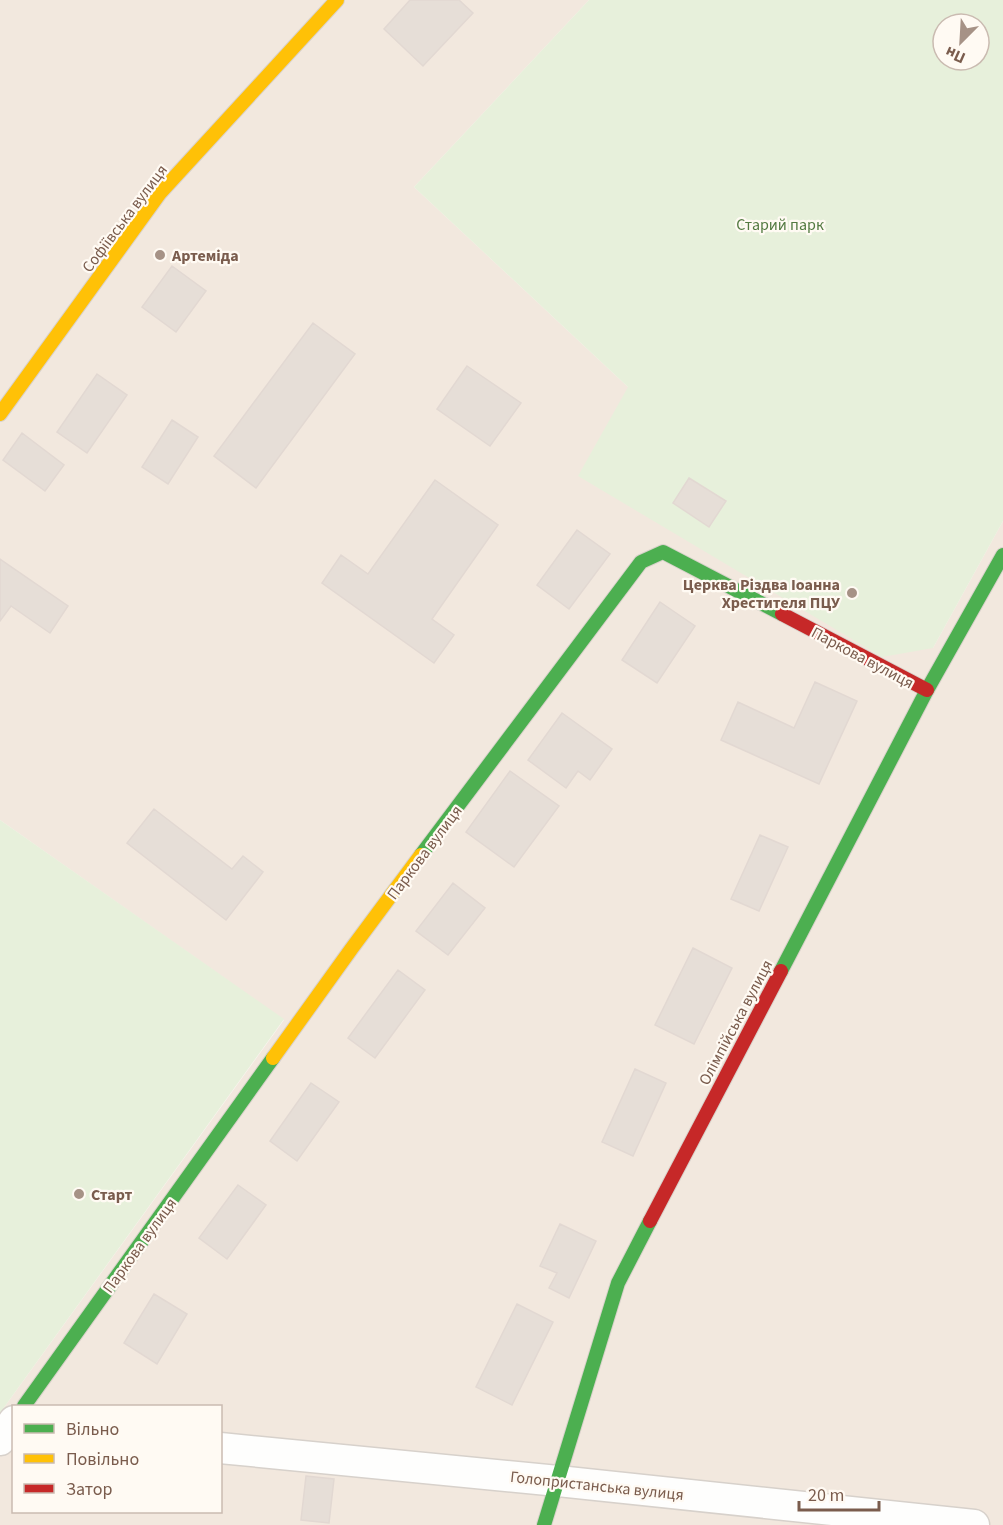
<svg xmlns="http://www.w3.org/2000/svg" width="1003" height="1525" viewBox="0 0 1003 1525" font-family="'Source Sans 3',sans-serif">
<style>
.residential{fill:#f2e8de;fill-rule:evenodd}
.green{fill:#e7f0db;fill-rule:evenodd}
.building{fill:#e6ded7;stroke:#e2d8d2;stroke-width:1.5}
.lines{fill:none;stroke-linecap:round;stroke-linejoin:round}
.street-casing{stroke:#d7d1cb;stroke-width:33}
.fast-casing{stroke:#d9d2cb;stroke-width:16}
.slow-casing{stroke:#d9d2cb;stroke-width:16}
.jam-casing{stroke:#d9d2cb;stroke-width:16}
.street{stroke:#fefefd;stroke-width:30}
.fast{stroke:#4caf50;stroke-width:14}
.slow{stroke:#ffc107;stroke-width:14}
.jam{stroke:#c62828;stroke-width:14}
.poi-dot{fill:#a69286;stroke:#fffaf3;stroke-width:2}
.labels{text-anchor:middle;stroke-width:4.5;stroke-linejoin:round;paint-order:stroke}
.street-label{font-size:16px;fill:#7a5c4d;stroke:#fffaf3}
.park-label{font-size:16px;fill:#537a41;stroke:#fffaf3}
.poi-label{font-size:16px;font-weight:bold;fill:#7a5c4d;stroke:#fffaf3;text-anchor:start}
</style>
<rect width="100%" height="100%" fill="#f9f5f0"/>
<path class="residential" d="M0 0H589L414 187 628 387 933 648 1003 521V1525H0V1413L284 1020 0 820ZM14 1406H220V1512H14Z"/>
<path class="green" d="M589 0H1003V521L933 648 882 657 578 476 628 387 414 187ZM943 24H979V60H943Z
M0 820 284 1019 0 1413Z"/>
<path class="building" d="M410 0H459L473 13 423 66 384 29Z
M172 266 206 291 176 332 142 307Z
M313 323 355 354 256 488 214 456Z
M467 366 521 403 490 446 437 409Z
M97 374 127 395 87 453 57 432Z
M172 420 198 437 168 484 142 467Z
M22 433 64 465 45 491 3 460Z
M689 478 726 501 709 527 673 503Z
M435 480 498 525 432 619 454 635 434 663 322 583 341 555 368 574Z
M577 530 610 554 569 609 537 585Z
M0 559 68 606 50 633 11 606 0 621Z
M660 602 695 626 657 683 622 660Z
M815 682 857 701 819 784 721 740 738 702 794 728Z
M562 713 612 749 590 780 578 771 566 788 528 760Z
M510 771 559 806 514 867 466 832Z
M154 809 232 869 243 856 263 872 226 920 127 843Z
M760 835 788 847 759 911 731 899Z
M453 883 485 908 448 955 416 931Z
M693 948 732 968 694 1044 655 1025Z
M398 970 425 990 375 1058 348 1038Z
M635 1069 666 1083 633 1156 602 1142Z
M311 1083 339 1102 297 1161 270 1141Z
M238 1185 266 1205 227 1259 199 1238Z
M560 1224 596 1241 569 1298 549 1288 557 1273 540 1266Z
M154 1294 187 1314 157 1364 124 1343Z
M517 1304 553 1322 512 1405 476 1387Z
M306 1476 334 1479 329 1523 301 1520Z"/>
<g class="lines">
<g class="street-casing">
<path id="street" d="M0 1440 14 1421
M220 1448 558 1481 974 1525"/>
</g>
<g class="fast-casing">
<path id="fast" d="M421 855 641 562 663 552 782 614
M781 971 927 690 1003 555
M24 1406 273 1058
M544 1525 618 1283 650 1221"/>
</g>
<g class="slow-casing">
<path id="slow" d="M0 414 160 193 337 0
M273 1058 352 948 421 855"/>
</g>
<g class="jam-casing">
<path id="jam" d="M782 614 927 690
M650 1221 781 971"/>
</g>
<use href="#street" class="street"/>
<use href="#fast" class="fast"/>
<use href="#slow" class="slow"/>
<use href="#jam" class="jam"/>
</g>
<g class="poi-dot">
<circle cx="160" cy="255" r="6"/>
<circle cx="852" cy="593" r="6"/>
<circle cx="79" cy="1194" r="6"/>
</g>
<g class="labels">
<g class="street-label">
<text transform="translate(124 218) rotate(-53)" y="6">Софіївська вулиця</text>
<text transform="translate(863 657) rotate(28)" y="6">Паркова вулиця</text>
<text transform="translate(424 852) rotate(-53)" y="6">Паркова вулиця</text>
<text transform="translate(735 1022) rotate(-62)" y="6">Олімпійська вулиця</text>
<text transform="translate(139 1245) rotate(-54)" y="6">Паркова вулиця</text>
<text transform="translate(597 1485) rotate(6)" y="6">Голопристанська вулиця</text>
</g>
<g class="park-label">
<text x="780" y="230">Старий парк</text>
</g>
<g class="poi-label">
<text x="172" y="261">Артеміда</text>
<text x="840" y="590" text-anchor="end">Церква Різдва Іоанна<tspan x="840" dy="18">Хрестителя ПЦУ</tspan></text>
<text x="91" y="1200">Старт</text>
</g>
</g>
<rect x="12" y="1405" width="210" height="108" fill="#fffaf3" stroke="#cabbb1" stroke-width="1.5"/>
<rect x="24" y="1424" width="30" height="9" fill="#4caf50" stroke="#cabbb1" stroke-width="1.5"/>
<text x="66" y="1435" font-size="18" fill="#7a5c4d">Вільно</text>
<rect x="24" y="1454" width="30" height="9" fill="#ffc107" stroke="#cabbb1" stroke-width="1.5"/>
<text x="66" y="1465" font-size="18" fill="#7a5c4d">Повільно</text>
<rect x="24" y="1484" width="30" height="9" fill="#c62828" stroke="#cabbb1" stroke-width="1.5"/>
<text x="66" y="1495" font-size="18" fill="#7a5c4d">Затор</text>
<g transform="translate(961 42) rotate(204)"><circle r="28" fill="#fffaf3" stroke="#cabbb1" stroke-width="1.5"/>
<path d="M0-4.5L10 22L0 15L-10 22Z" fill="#a69286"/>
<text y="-9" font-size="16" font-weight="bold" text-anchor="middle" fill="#7a5c4d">Пн</text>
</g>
<path d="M799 1501v9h80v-9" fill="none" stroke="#7a5c4d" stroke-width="3"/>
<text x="808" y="1501" font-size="18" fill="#7a5c4d" stroke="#fffaf3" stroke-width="4.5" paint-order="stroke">20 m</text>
</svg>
